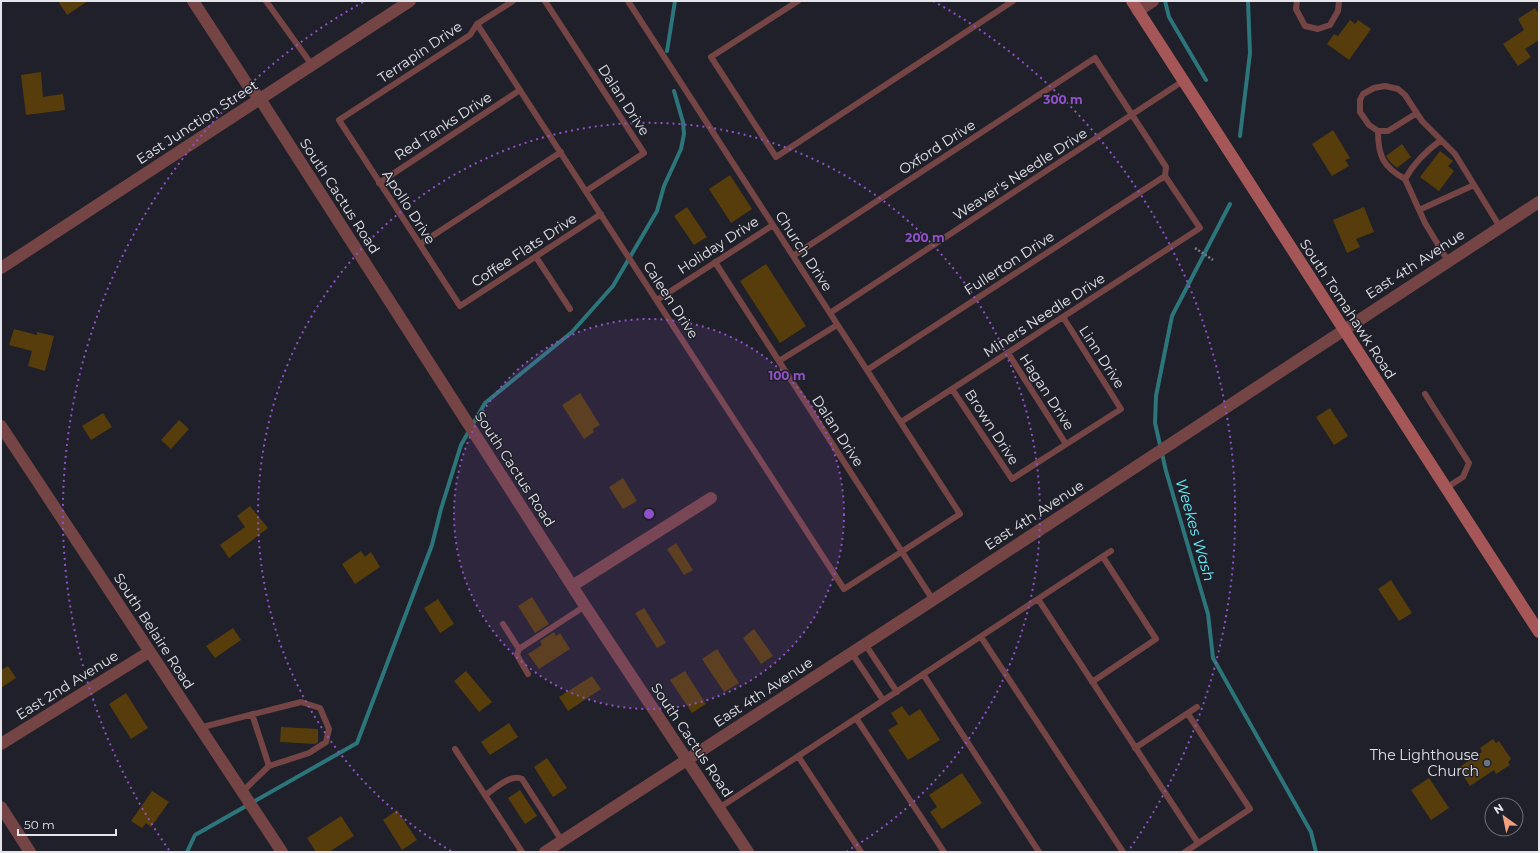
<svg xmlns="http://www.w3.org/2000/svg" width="1540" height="853" viewBox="0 0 1540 853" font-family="Montserrat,sans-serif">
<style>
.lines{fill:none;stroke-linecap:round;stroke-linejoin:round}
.stream{stroke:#2c757b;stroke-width:4}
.building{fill:#563d0b}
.path{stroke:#7c7d85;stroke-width:2.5;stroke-dasharray:2 2;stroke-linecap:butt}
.lane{stroke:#754545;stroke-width:6}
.street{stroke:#754545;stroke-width:12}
.secondary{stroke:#a55758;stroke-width:12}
.ring{fill:none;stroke:#9051c8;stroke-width:2;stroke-dasharray:2 4}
.worship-dot{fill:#6b7280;stroke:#1f2029;stroke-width:1.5}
.labels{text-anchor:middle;stroke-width:3;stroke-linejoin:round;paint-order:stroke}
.street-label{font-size:14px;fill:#e4e5eb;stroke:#1f2029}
.poi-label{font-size:14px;fill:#e4e5eb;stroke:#1f2029;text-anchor:end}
.water-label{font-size:15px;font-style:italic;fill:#65effb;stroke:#1f2029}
.centre{fill:#9051c8;stroke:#1f2029;stroke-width:2}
.ring-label{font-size:12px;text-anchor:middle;font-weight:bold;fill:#9051c8;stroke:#1f2029;stroke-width:3;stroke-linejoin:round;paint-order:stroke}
</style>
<rect width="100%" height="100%" fill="#1f2029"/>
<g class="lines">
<path class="stream" d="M1165 1 1169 17 1206 80
M667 51 675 1
M1240 136 1250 53 1248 1
M1230 204 1172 316 1156 396 1155 423 1166 471 1208 614 1213 658 1311 832 1316 852
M187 852 195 835 357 743 432 545 441 509 461 445 485 403 572 332 613 286 657 211 664 186 681 149 684 134 683 122 674 91"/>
</g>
<path class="building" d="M58 1H88L67 15Z
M1535 8 1539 14V40L1525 49 1531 57 1518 66 1503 44 1524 30 1518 19Z
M1350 20 1355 24 1358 20 1371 29 1349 60 1327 44 1334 34 1338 36Z
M41 72 43 97 63 94 65 110 26 115 21 75Z
M1333 130 1350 158 1345 160 1349 166 1332 176 1312 144Z
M1402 144 1411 157 1397 168 1390 162 1386 156Z
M1440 151 1453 161 1448 166 1454 171 1439 191 1420 177Z
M730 175 752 209 731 223 709 189Z
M687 207 707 237 694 245 674 216Z
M1364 207 1374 232 1356 239 1360 247 1347 253 1333 220Z
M766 264 806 326 780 343 740 281Z
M14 329 37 335V332L54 336 45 371 28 366 32 351 9 345Z
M580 393 600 425 593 429 594 432 584 439 562 405Z
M1330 408 1348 436 1334 445 1316 417Z
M103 413 112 427 91 440 82 426Z
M179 420 189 429 171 449 161 440Z
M623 478 637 501 623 509 609 487Z
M250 506 268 528 229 558 220 545 245 527 237 516Z
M676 543 693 570 684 575 667 549Z
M361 551 365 557 371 552 380 567 355 584 342 564Z
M1391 580 1412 613 1399 621 1378 589Z
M532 597 549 624 535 633 518 606Z
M438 599 454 624 440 633 424 608Z
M644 608 666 643 657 648 635 613Z
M233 628 241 640 215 658 206 646Z
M754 629 773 656 761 664 743 638Z
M554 632 556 636 560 633 570 649 539 669 528 654 542 645 540 641Z
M717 649 739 683 724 692 702 659Z
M8 666 16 678 1 688V670Z
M466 671 492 702 479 712 454 681Z
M685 671 706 704 692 713 670 680Z
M592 676 601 689 568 711 559 697Z
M126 693 148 728 131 739 109 704Z
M902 706 909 716 920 709 940 740 908 760 888 730 898 724 891 713Z
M509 723 518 737 490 755 481 742Z
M281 727 318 729V742L315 744 280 742Z
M1493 739 1496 743 1499 741 1511 759 1508 762 1510 765 1496 774 1494 770 1470 786 1458 768 1482 752 1480 748Z
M547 758 567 788 553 797 534 767Z
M962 773 982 803 942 829 930 812 937 807 929 795Z
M1429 778 1449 808 1431 820 1411 790Z
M520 790 537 816 525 824 508 798Z
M152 791 169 802 151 827 146 823 142 828 131 821Z
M397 810 417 840 402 850 383 820Z
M341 816 354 836 329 852H316L307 838Z"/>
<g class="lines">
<path class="path" d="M1195 248 1213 260"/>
<path class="lane" d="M266 1 312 65
M513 1 477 24 470 35 339 120 460 306 601 214
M545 1 644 153 586 191
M798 1 711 57 776 157 1013 1
M1297 1 1296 9 1305 26 1318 29 1330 25 1338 11 1339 1
M477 24 844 589 960 514 628 1
M1417 113 1388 131H1378L1369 125 1360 112V100L1363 94 1374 88 1385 86 1398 89 1405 95 1422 121 1455 154 1500 227
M1378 131C1378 156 1383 167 1405 179 1414 163 1426 151 1441 140
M1405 179 1425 223 1448 261
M379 183 520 90
M1419 210 1474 185
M420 244 561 152
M793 256 1095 58 1166 167 1165 176 1200 228 901 422
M536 257 570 309
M715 262 933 600
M657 300 773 225
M830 313 1183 81
M1008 353 1066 444
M779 361 837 325
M867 370 1165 176
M952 389 1012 479 1121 409 1063 317
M1425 394 1469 463 1463 477 1446 488
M1038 599 1198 843
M503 624 519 649 517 655 528 674
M981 637 1123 852
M865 644 897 692
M519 649 585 606
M851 652 883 700
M923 674 1039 852
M1092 682 1156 639 1103 557
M252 714 269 766
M856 718 944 852
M199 728 301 702 320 708 329 729 326 742 309 753 269 766 242 792
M1135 748 1197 707
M455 749 522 852
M798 756 861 852
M485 795C495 789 511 773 522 779L562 841
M719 808 1111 551
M1185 852 1250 809 1188 714"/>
<path class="street" d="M193 1 247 84 260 99 585 606 748 852
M1138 11 1153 1
M1 268 410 1
M1 426 282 852
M572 586 711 498
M1 744 149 652
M1 807 30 852
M545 852 933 600 1539 202"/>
<path class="secondary" d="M1132 1 1539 632"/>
</g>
<circle cx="649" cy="514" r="195" fill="#9051c8" fill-opacity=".12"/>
<g class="ring">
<circle cx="649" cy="514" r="195"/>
<path d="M451 851A391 391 0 1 1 847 851"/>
<path d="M169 850A586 586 0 0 1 365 1M933 1A586 586 0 0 1 1129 850"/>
</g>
<circle class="worship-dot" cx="1487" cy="763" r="4"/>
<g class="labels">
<g class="street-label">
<text transform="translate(420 52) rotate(-34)" y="5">Terrapin Drive</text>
<text transform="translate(624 100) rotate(57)" y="5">Dalan Drive</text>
<text transform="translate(197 122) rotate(-33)" y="5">East Junction Street</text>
<text transform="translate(443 126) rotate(-33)" y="5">Red Tanks Drive</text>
<text transform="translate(937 147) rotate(-33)" y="5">Oxford Drive</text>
<text transform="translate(1020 174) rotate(-33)" y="5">Weaver's Needle Drive</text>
<text transform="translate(340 196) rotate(57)" y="5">South Cactus Road</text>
<text transform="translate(409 207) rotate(57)" y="5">Apollo Drive</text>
<text transform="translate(718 245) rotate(-33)" y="5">Holiday Drive</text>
<text transform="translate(524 250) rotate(-33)" y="5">Coffee Flats Drive</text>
<text transform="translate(804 251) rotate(57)" y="5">Church Drive</text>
<text transform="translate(1009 263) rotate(-33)" y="5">Fullerton Drive</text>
<text transform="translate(1415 264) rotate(-33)" y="5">East 4th Avenue</text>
<text transform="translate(671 300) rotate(57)" y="5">Caleen Drive</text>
<text transform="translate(1348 309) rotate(57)" y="5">South Tomahawk Road</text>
<text transform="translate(1044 315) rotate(-33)" y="5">Miners Needle Drive</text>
<text transform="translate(1102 357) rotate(57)" y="5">Linn Drive</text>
<text transform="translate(1047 392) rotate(57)" y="5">Hagan Drive</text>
<text transform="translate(992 427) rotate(57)" y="5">Brown Drive</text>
<text transform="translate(838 431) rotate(57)" y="5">Dalan Drive</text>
<text transform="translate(515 469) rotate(57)" y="5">South Cactus Road</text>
<text transform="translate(1034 515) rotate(-33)" y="5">East 4th Avenue</text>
<text transform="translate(154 631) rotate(57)" y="5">South Belaire Road</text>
<text transform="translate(67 685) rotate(-32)" y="5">East 2nd Avenue</text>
<text transform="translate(763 692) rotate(-33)" y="5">East 4th Avenue</text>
<text transform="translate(692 740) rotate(56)" y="5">South Cactus Road</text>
</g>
<g class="poi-label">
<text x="1479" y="760">The Lighthouse<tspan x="1479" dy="16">Church</tspan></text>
</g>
<g class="water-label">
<text transform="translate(1195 530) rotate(74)" y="5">Weekes Wash</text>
</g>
</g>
<circle cx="649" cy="514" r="6" class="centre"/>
<g class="ring-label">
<text x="1063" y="104">300 m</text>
<text x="925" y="242">200 m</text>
<text x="787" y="380">100 m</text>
</g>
<rect width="1540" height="853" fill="none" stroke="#e4e5eb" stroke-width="4"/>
<g transform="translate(1504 817) rotate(327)"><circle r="19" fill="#1f2029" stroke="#6e6f77"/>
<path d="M0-3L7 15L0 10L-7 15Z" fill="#f1a17d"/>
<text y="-6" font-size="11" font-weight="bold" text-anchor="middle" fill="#e4e5eb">N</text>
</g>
<path d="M18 829v6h98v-6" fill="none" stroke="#e4e5eb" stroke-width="2"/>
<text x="24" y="829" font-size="12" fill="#e4e5eb" stroke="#1f2029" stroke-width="3" paint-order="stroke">50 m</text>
</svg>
